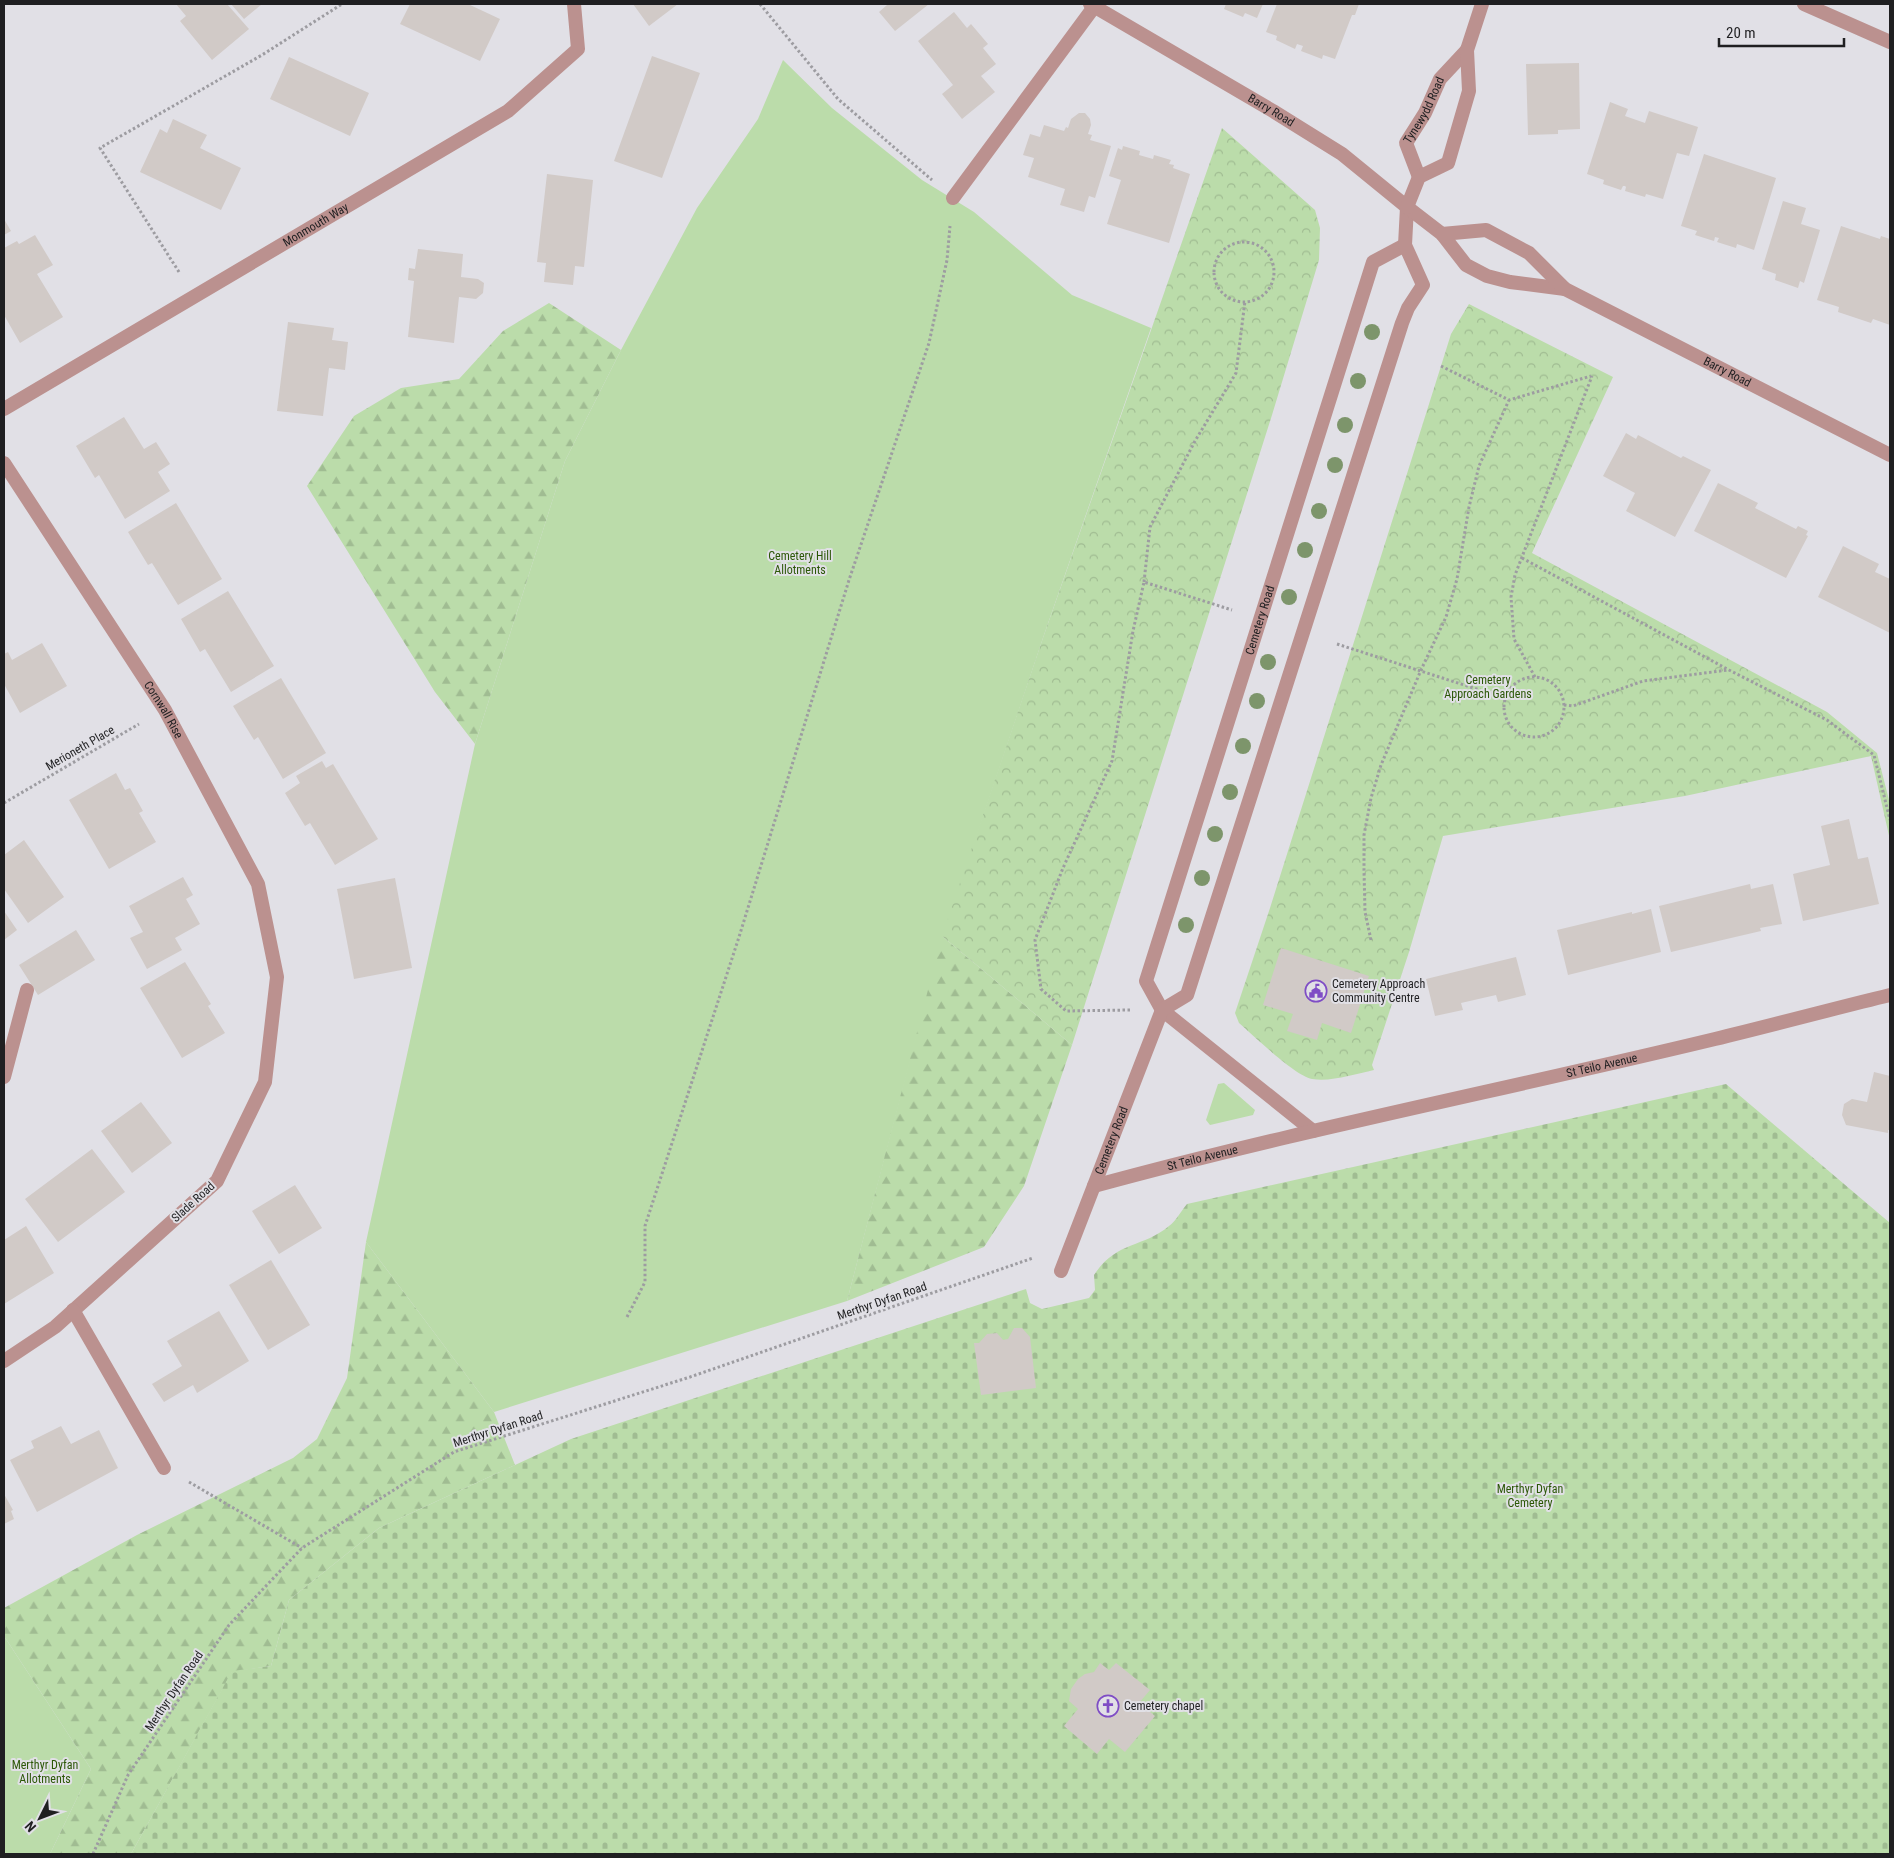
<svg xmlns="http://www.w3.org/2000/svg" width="1894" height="1858" viewBox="0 0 1894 1858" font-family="'Roboto Condensed',sans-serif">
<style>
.green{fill:#bbdcaa}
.forest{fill:url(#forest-firs)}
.cemetery{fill:url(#cemetery-stones)}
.park{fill:url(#park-crowns)}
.building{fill:#d1cac7}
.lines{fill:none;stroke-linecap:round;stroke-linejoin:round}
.path{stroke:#9d9ca1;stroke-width:3;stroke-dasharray:2.5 2.5;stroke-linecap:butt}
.service{stroke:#bb918f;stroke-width:14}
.minor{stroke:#bb918f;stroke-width:14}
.tertiary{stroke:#bb918f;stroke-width:14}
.tree{fill:#7d956b}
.labels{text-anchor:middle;stroke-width:4;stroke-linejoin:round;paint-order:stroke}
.street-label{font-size:12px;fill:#1f1f21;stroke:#e1e0e6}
.park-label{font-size:12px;fill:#2b5706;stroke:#e1e0e6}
.poi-label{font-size:12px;fill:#1f1f21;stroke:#e1e0e6;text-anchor:start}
</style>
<defs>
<pattern id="forest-firs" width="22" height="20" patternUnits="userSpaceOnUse" patternTransform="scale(1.25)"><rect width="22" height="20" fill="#bbdcaa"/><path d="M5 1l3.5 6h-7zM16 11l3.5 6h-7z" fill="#a0bc92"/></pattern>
<pattern id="cemetery-stones" width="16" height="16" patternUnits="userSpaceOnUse" patternTransform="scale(1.25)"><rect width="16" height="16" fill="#bbdcaa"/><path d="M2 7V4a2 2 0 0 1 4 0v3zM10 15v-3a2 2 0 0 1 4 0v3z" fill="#a0bc92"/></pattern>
<pattern id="park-crowns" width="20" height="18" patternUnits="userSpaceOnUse" patternTransform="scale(1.25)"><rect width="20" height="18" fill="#bbdcaa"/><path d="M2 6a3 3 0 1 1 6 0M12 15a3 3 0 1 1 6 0" fill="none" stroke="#a0bc92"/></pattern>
</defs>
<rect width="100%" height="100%" fill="#e1e0e6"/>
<path class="green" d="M783 60 832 108 922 180 974 212 1072 295 1151 328 1045 632 943 936 847 1301 494 1412 366 1242 475 744 565 461 621 350 697 208 758 119Z
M1224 1083 1255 1110 1253 1115 1210 1125 1206 1120 1218 1084Z
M4 1636 91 1769 50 1854H4Z"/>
<path class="forest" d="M549 303 621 350 565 461 475 744 435 692 307 486 354 416 401 388 459 379 503 331Z
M942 936 1072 1045 1024 1186 984 1247 847 1301Z
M366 1242 494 1412 515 1465 379 1528 289 1600 271 1666 232 1672 131 1854H50L91 1769 4 1636V1608L137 1535 293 1458 317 1439 347 1378Z"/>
<path class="cemetery" d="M1726 1084 1890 1223V1854H131L232 1671 271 1666 289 1600 379 1528 571 1439 1026 1289 1030 1303 1042 1309 1089 1298 1095 1290 1094 1275C1116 1241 1143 1248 1169 1226 1176 1221 1181 1211 1187 1204Z"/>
<path class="park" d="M1222 128 1315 210 1320 228 1319 260 1272 415 1072 1045 942 936 1045 632Z
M1469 304 1613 377 1532 553 1827 712 1877 753 1890 804V840L1871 756 1685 796 1443 836 1409 952 1372 1065 1374 1070C1355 1074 1332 1082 1312 1079 1294 1075 1254 1036 1239 1023L1235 1013 1270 908 1441 366 1451 334Z"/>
<path class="building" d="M176 4H227L249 29 212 60 180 21 186 16Z
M231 4H262L244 19Z
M410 4H468L500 19 480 61 400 24Z
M633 4H678L649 26Z
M886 4H929L895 31 879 12 887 5Z
M1226 4H1263L1257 18 1245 13 1243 17 1224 9Z
M1277 4H1359L1355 15H1352L1335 59 1323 55 1322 59 1301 51 1303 46 1297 44 1295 49 1276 40 1277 36 1266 32Z
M954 12 967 28 971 24 988 44 983 48 996 64 981 76 995 92 962 119 942 94 953 85 918 41Z
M652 56 700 73 662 178 614 161Z
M289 57 369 93 350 136 270 99Z
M1579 63 1580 129 1558 130V134L1528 135 1526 64Z
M1610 102 1628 109 1625 116 1645 123 1649 111 1698 127 1689 156 1677 153 1663 199 1646 194 1645 197 1625 191 1626 187 1625 186H1623L1621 190 1603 184 1604 180 1587 174Z
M1079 113H1085L1090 119 1091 125 1088 134 1092 135 1090 140 1111 146 1095 198 1089 196 1084 212 1060 205 1065 189 1028 177 1034 158 1023 155 1030 134 1040 137 1044 125 1064 131 1066 127 1068 128 1071 119Z
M173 119 207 135 200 148 241 168 221 210 140 172 160 129 167 133Z
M1123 146 1140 151 1139 155 1153 159 1154 155 1171 160 1169 164 1174 165 1173 168 1190 174 1169 243 1107 224 1121 180 1109 176 1118 148 1122 150Z
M1704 154 1776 178 1754 250 1737 244 1736 248 1717 242 1719 238 1715 237 1714 241 1695 235 1697 231 1681 226Z
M547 174 593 180 584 267 575 266 573 285 544 282 546 263 537 262Z
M1783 201 1806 208 1801 224 1820 230 1804 283 1800 281 1798 288 1775 280 1776 274 1762 269Z
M4 219 11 231 4 235Z
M1841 226 1880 239 1881 236 1890 239V325L1873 319 1871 323 1838 312 1839 307 1817 300Z
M35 235 53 265 37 274 63 317 20 343 4 315V248L17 241 19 244Z
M418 249 463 254 461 277 478 279 484 283 483 293 476 299 459 297 454 343 408 337 414 281 408 280 409 268 415 269Z
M288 322 334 328 332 340 348 342 345 370 329 368 323 416 277 411Z
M124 417 144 449 156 442 170 464 158 472 170 491 125 519 99 475 95 478 76 446Z
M1626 433 1636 439 1638 435 1681 458 1683 456 1711 470 1675 537 1626 511 1635 493 1603 476Z
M1718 483 1758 503 1755 508 1796 529 1798 526 1808 531 1806 535 1808 536 1786 578 1694 531Z
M176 503 222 579 178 605 152 563 148 565 128 532Z
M1843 546 1879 564 1875 572 1890 579V633L1818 597Z
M228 591 274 666 231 692 205 649 200 652 181 619Z
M42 643 67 686 20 713 4 684V654L8 652 12 660Z
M281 678 326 753 283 779 258 737 254 740 233 706Z
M322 761 326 768 333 764 378 839 335 865 310 823 305 826 285 793 300 783 296 776Z
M116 773 125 790 130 788 143 811 139 813 156 842 109 869 69 800Z
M1849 819 1858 859 1868 857 1879 904 1803 921 1793 874 1830 865 1821 826Z
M24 840 64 897 28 923 4 889V855Z
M183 877 193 895 186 899 200 924 175 938 182 950 147 969 130 938 143 932 129 906Z
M395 878 412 968 354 979 337 889Z
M1750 884 1751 889 1773 884 1782 924 1760 928 1761 931 1671 952 1659 906Z
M1651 909 1661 952 1568 975 1557 930 1632 912V914Z
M4 911 17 930 4 940Z
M76 930 95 960 38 995 19 965Z
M1281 948 1369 976 1351 1033 1322 1023 1317 1040 1287 1031 1293 1014 1263 1005Z
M1516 957 1526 995 1498 1002 1496 995 1461 1003 1463 1010 1435 1016 1426 979Z
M185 962 211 1004 208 1006 225 1033 182 1058 140 988Z
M1874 1072 1890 1076V1130H1888V1133L1846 1125 1842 1115 1844 1104 1852 1099 1867 1102Z
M141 1102 172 1143 132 1173 101 1131Z
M92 1149 125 1192 58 1242 25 1199Z
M295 1185 322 1228 279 1254 252 1211Z
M26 1226 54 1273 4 1304V1240Z
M271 1260 310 1325 268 1350 229 1285Z
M219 1311 249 1361 197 1393 193 1385 164 1402 152 1384 182 1366 167 1341Z
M1014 1328H1022L1030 1337 1036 1388 981 1395 974 1343H979L987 1334 997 1333 1003 1340 1008 1339Z
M61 1426 71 1444 99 1430 118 1468 37 1512 10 1460 34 1448 31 1441Z
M4 1494 13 1510 11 1511 14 1519 4 1524Z
M1100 1663 1109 1670 1116 1663 1150 1690 1139 1703 1155 1716 1125 1752 1109 1739 1097 1754 1064 1726 1078 1709 1069 1701 1071 1689 1078 1679 1085 1674 1094 1672Z"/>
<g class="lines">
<path class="path" d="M760 4 838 99 932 180
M1214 272a30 30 0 1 1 60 0a30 30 0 1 1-60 0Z
M179 272 100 148 262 55 342 4
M1441 366 1509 400 1591 376
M1522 558 1729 670 1827 720 1874 755 1890 820
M1144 582 1150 527 1195 441 1236 373 1245 301
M1337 644 1492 694 1505 696
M1535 677 1514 639 1511 597 1515 575 1592 376
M1504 707a30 30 0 1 1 60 0a30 30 0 1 1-60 0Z
M1564 705 1573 706 1643 681 1728 670
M4 803 139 724
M1371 940 1365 912 1364 870V835L1371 798 1381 765 1421 670 1446 617 1457 579 1469 507 1479 466 1509 400
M1130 1010 1066 1011 1041 989 1035 940 1063 868 1112 761 1133 631 1144 582 1232 610
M627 1317 645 1282V1226L739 937 849 580 929 343 947 260 950 226
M189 1482 302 1548
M93 1854 128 1775 229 1625 302 1548 454 1452 690 1377 1033 1258"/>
<path class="service" d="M1804 4 1890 42
M953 198 1094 7"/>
<g class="minor">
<path id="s1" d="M4 409 508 111 578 49 574 4"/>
<path id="s2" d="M4 463 165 710 258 884 277 977 265 1082 217 1181 55 1327 4 1361"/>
<path d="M4 1077 27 990"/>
<path id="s3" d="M1313 1131 1162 1010 1146 981 1373 262 1405 245"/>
<path id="s4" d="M1094 1186C1299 1130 1508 1089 1715 1039 1773 1025 1832 1009 1890 995"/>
<path id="s5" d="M1061 1271 1162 1010 1187 995 1402 323 1408 308 1423 285 1405 245 1407 207"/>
<path d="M73 1310 164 1468"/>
</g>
<g class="tertiary">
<path id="s6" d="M1090 4 1273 111 1342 154 1407 207 1442 234 1466 265 1487 276 1510 282 1565 289"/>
<path id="s7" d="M1419 177 1406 143 1425 113 1440 79 1467 50"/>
<path d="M1407 207 1419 177 1448 163 1469 91 1467 50 1482 4"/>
<path id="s8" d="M1442 234 1486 230 1529 253 1565 289 1890 455"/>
</g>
</g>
<g class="tree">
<circle cx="1372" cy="332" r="8"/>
<circle cx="1358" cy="381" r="8"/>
<circle cx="1345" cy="425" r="8"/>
<circle cx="1335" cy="465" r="8"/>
<circle cx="1319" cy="511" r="8"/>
<circle cx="1305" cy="550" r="8"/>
<circle cx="1289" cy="597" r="8"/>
<circle cx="1268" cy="662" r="8"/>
<circle cx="1257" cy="701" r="8"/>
<circle cx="1243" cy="746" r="8"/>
<circle cx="1230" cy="792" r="8"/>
<circle cx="1215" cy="834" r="8"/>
<circle cx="1202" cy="878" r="8"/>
<circle cx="1186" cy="925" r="8"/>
</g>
<defs>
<g id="civic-ring" transform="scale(1.125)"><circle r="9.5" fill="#e1e0e6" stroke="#7f4dc5" stroke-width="1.5"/><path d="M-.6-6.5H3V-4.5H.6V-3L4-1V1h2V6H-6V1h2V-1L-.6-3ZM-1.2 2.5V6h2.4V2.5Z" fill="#7f4dc5"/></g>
<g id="church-ring" transform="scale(1.125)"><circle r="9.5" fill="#e1e0e6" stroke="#7f4dc5" stroke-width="1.5"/><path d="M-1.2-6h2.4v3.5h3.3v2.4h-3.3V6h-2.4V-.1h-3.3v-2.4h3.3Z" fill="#7f4dc5"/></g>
</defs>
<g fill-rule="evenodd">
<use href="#civic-ring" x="1316" y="991"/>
<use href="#church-ring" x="1108" y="1706"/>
</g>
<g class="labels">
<g class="street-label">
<text dy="4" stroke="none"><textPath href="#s6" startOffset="210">Barry Road</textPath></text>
<text dy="4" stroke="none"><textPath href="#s7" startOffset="74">Tynewydd Road</textPath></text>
<text dy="4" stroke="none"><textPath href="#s1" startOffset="362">Monmouth Way</textPath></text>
<text dy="4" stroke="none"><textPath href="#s8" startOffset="326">Barry Road</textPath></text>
<text dy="4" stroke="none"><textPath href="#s3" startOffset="605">Cemetery Road</textPath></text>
<text dy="4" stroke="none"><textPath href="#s2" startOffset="294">Cornwall Rise</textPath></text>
<text transform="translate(80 748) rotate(-30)" y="4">Merioneth Place</text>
<text dy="4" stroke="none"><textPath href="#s4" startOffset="522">St Teilo Avenue</textPath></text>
<text dy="4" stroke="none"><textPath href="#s5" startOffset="140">Cemetery Road</textPath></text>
<text dy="4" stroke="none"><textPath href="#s4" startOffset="112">St Teilo Avenue</textPath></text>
<text transform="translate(193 1202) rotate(-42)" y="4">Slade Road</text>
<text transform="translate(882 1301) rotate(-19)" y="4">Merthyr Dyfan Road</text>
<text transform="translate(498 1429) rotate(-18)" y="4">Merthyr Dyfan Road</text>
<text transform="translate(174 1691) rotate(-56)" y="4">Merthyr Dyfan Road</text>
</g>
<g class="park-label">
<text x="800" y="560">Cemetery Hill<tspan x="800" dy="14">Allotments</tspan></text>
<text x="1488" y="684">Cemetery<tspan x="1488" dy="14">Approach Gardens</tspan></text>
<text x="1530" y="1493">Merthyr Dyfan<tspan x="1530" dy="14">Cemetery</tspan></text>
<text x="45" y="1769">Merthyr Dyfan<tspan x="45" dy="14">Allotments</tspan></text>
</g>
<g class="poi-label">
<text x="1332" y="988">Cemetery Approach<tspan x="1332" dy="14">Community Centre</tspan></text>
<text x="1124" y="1710">Cemetery chapel</text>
</g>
</g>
<rect width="1894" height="1858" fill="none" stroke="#1f1f21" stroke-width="10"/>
<g transform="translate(40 1818) rotate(228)" stroke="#e1e0e6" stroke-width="4" paint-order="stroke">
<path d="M0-4L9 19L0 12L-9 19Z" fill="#1f1f21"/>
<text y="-8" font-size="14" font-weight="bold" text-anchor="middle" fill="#1f1f21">N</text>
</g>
<path d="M1719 38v8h125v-8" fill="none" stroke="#1f1f21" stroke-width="2.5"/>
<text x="1726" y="38" font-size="15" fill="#1f1f21" stroke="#e1e0e6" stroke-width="4" paint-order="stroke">20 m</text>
</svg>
